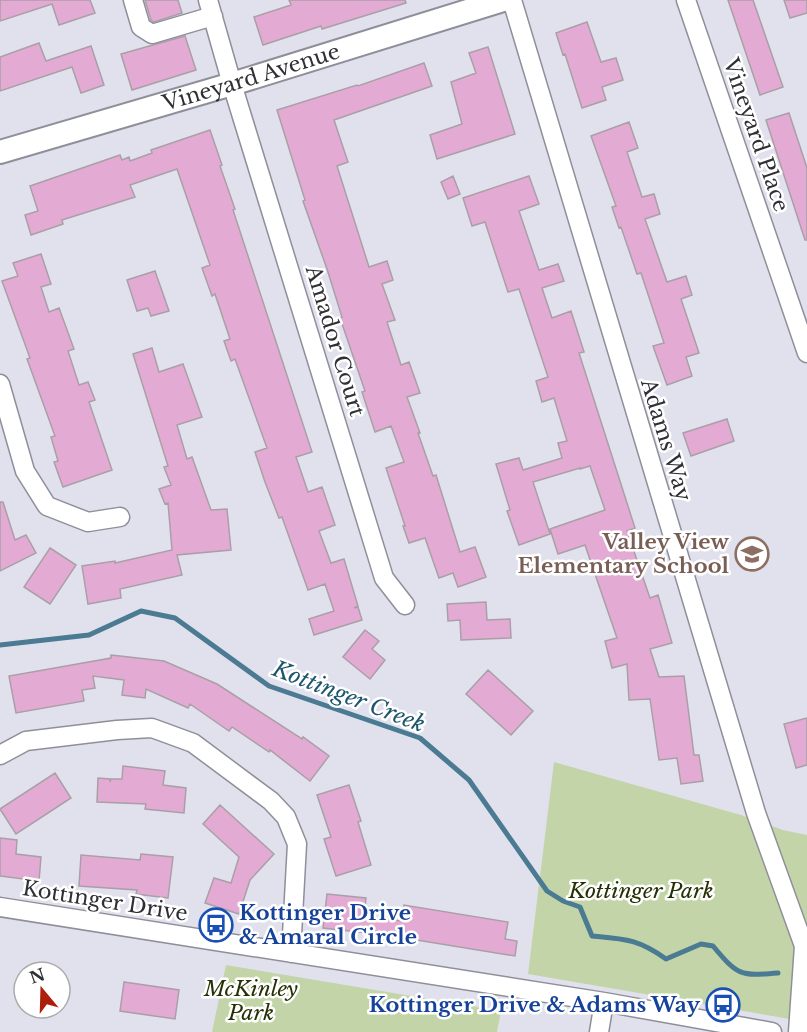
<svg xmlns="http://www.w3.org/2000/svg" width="807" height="1032" viewBox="0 0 807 1032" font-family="'Libre Baskerville',serif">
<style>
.green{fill:#c3d5a8}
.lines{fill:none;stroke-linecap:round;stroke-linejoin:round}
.stream{stroke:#4a7b92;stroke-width:5}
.building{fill:#e3abd4;stroke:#aa9fa6;stroke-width:1.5}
.minor-casing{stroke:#8f8f9a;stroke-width:21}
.tertiary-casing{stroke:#8f8f9a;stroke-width:26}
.minor{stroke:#fff;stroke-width:18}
.tertiary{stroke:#fff;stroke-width:22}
.labels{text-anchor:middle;stroke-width:5;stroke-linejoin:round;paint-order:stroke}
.street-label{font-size:21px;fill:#302f34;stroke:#fff}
.education-label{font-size:21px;font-weight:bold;fill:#785e54;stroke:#fff;text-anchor:end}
.park-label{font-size:21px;font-style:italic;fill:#243104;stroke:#fff}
.transit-label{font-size:21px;font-weight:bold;fill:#164399;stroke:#fff;text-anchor:start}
.water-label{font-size:22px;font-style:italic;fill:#1d556c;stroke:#fff}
</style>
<rect width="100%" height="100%" fill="#e1e1ed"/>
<path class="green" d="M554 762 741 815 783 830 807 835V1022L528 974Z
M226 965 501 1011 497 1032H212Z"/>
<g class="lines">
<path class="stream" d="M0 645 89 635 141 611 175 618 269 686 420 738 469 780 547 891 563 901 580 907 592 936C625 939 638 939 666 959L701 944 713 946C738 976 740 976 778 973"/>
</g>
<path class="building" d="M0 0H90L95 13 59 25 52 4 0 21Z
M145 0H178L182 13 154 22 151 20Z
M289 0H405L406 3 322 29 321 26 263 45 254 17 291 5Z
M728 0H753L783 87 760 95Z
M784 0H807V13L790 18Z
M587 22 601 62 616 58 623 80 602 87 606 100 582 108 565 54 563 55 556 33Z
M185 36 196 70 132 90 121 54Z
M39 43 46 61 91 46 104 85 81 93 72 67 0 91V57Z
M488 47 515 134 437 159 430 135 462 124 451 82 476 73 469 53Z
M424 63 432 86 334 120 348 162 337 166 369 267 387 261 393 280 382 284 395 320 387 322 401 365 409 362 420 393 407 397 420 433H418L433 476 436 475 460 552 475 547 486 577 458 587 453 573 439 578 425 538 409 543 403 526H405L386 468 404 462 391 426 375 432 362 392 365 391 340 318 342 317 327 269 303 201 305 200 277 110 357 85 358 86Z
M789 113 807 168V240H805L766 120Z
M629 122 638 148 627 152 642 197 654 194 660 214 645 219 667 282 686 276 692 295 681 299 699 353 686 357 692 376 667 385 653 346 664 343 641 273 637 274 621 227 619 228 612 207 616 206 591 136Z
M210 130 222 165 220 166 235 209 233 210 312 452 296 457 308 492 322 487 335 525 319 531 331 563 344 559 358 606 354 608 358 607 362 620 314 635 309 619 334 611 325 584 308 590 282 517 279 518 265 482 255 452 267 448 235 359 231 361 224 341 230 339 215 294 212 296 202 268 210 265 177 169 130 185 135 197 62 220 63 224 31 235 25 215 38 211 30 186 120 155 122 160 129 157 130 161 152 153 151 150Z
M453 176 460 194 448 199 441 182Z
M529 176 539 204 519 211 539 270 558 264 564 281 542 288 552 318 571 311 584 352 579 353 635 528 627 531 650 598 658 595 672 643 650 649 659 677 684 676 694 755H699L703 781 681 784 677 758 659 760 650 699 629 700 627 664 612 668 605 641 617 638 585 545 558 554 550 529 605 510 590 466 580 469V468L533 482 550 534 519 545 507 511 510 510 496 464 519 458 523 470 562 458 558 443 567 441 554 398 542 402 536 381 548 377 519 289 508 292 485 222 472 226 463 198Z
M41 254 51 284 41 287 49 312 59 308 74 349 68 351 79 385 88 382 95 400 89 402 112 470 63 487 54 462 58 461 51 437 55 436 27 359 30 358 2 281 18 276 13 263Z
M155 271 169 311 151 316 148 308 137 311 127 280Z
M152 348 159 372 183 364 202 417 177 425 187 459 192 457 211 510 227 509 231 550 177 555 182 575 120 589 121 598 88 604 82 566 115 561V563L172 550 168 503 165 504 159 489 171 485 164 467 168 466 133 354Z
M727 419 734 441 691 456 683 433Z
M0 502H3L15 540 26 535 36 553 0 571Z
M50 548 76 565 50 604 24 587Z
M486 602 487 620 510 619 511 638 461 640 460 620 448 621 447 604Z
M365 630 379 641 372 649 385 660 370 679 343 657Z
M111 655 164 661 217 684 302 739 303 737 329 756 310 781 270 750 269 752 232 727 229 731 190 704 188 708 146 689 145 698 122 695 124 680 93 676 95 688 82 690 84 701 16 713 9 676 111 658Z
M488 670 533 711 511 735 466 694Z
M807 718V765L796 768 784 724Z
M123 766 165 771 163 785 186 788 184 813 145 809 146 804 97 802 98 778 110 779V782L111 779H122Z
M55 773 71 798 16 834 0 809Z
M349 785 361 821 358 822 371 865 336 876 324 839 331 837 317 795Z
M220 805 274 854 250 880 239 914 205 903 214 878 231 883 239 857 203 824Z
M0 838 17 840 16 854 41 857 39 881 0 876Z
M141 854 173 857 168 898 136 894 137 890 79 886 81 855 140 860Z
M327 894 366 898 364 917 402 921 404 905 508 922 505 939 517 941 515 956 386 935 323 928Z
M124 982 179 990 175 1019 120 1011Z"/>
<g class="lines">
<g class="minor-casing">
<path id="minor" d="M133 0 141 27 152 34 213 16
M208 0 232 84 384 578 405 605
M512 0 756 813 804 946 798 1032
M686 0 807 353
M0 384 25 471 47 506 88 522 120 517
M0 755 26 741 117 730 152 728 193 743 271 801 286 817 297 844 291 953
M0 907 604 1002 772 1032
M599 1032 604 1002"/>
</g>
<g class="tertiary-casing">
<g id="tertiary">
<path id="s1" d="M0 152 232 84 503 0"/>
</g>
</g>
<use href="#minor" class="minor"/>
<use href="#tertiary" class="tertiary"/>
</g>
<defs>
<g id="school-ring" transform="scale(1.725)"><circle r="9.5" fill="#fff" stroke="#8d6e63" stroke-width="1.5"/><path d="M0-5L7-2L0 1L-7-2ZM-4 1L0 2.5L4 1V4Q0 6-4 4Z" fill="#8d6e63"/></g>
<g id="bus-ring" transform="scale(1.725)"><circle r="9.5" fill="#fff" stroke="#1a4fb4" stroke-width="1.5"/><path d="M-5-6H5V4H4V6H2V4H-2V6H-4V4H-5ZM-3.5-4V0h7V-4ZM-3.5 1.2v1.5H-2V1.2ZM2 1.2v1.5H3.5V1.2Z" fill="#1a4fb4"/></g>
</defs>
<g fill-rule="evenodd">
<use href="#school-ring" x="752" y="554"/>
<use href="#bus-ring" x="216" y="925"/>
<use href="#bus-ring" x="723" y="1005"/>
</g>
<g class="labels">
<g class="street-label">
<text dy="7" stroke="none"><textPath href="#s1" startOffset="262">Vineyard Avenue</textPath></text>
<text transform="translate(756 135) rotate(71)" y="7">Vineyard Place</text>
<text transform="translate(335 341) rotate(73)" y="7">Amador Court</text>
<text transform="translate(666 440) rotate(73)" y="7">Adams Way</text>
<text transform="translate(105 901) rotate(9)" y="7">Kottinger Drive</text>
</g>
<g class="education-label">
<text x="729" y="549">Valley View<tspan x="729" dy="24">Elementary School</tspan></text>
</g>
<g class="park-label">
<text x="641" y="898">Kottinger Park</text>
<text x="251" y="996">McKinley<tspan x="251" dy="24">Park</tspan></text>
</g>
<g class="transit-label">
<text x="239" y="920">Kottinger Drive<tspan x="239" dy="24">&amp; Amaral Circle</tspan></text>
<text x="700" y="1012" text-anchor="end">Kottinger Drive &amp; Adams Way</text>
</g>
<g class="water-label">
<text transform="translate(349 696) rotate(21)" y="8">Kottinger Creek</text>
</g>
</g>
<g transform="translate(42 990) rotate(341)"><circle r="28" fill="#ffffff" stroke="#acacae" stroke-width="1.5"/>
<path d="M0-4.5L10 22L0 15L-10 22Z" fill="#ad1e0c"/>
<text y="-9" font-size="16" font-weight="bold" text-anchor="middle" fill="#302f34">N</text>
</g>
</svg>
